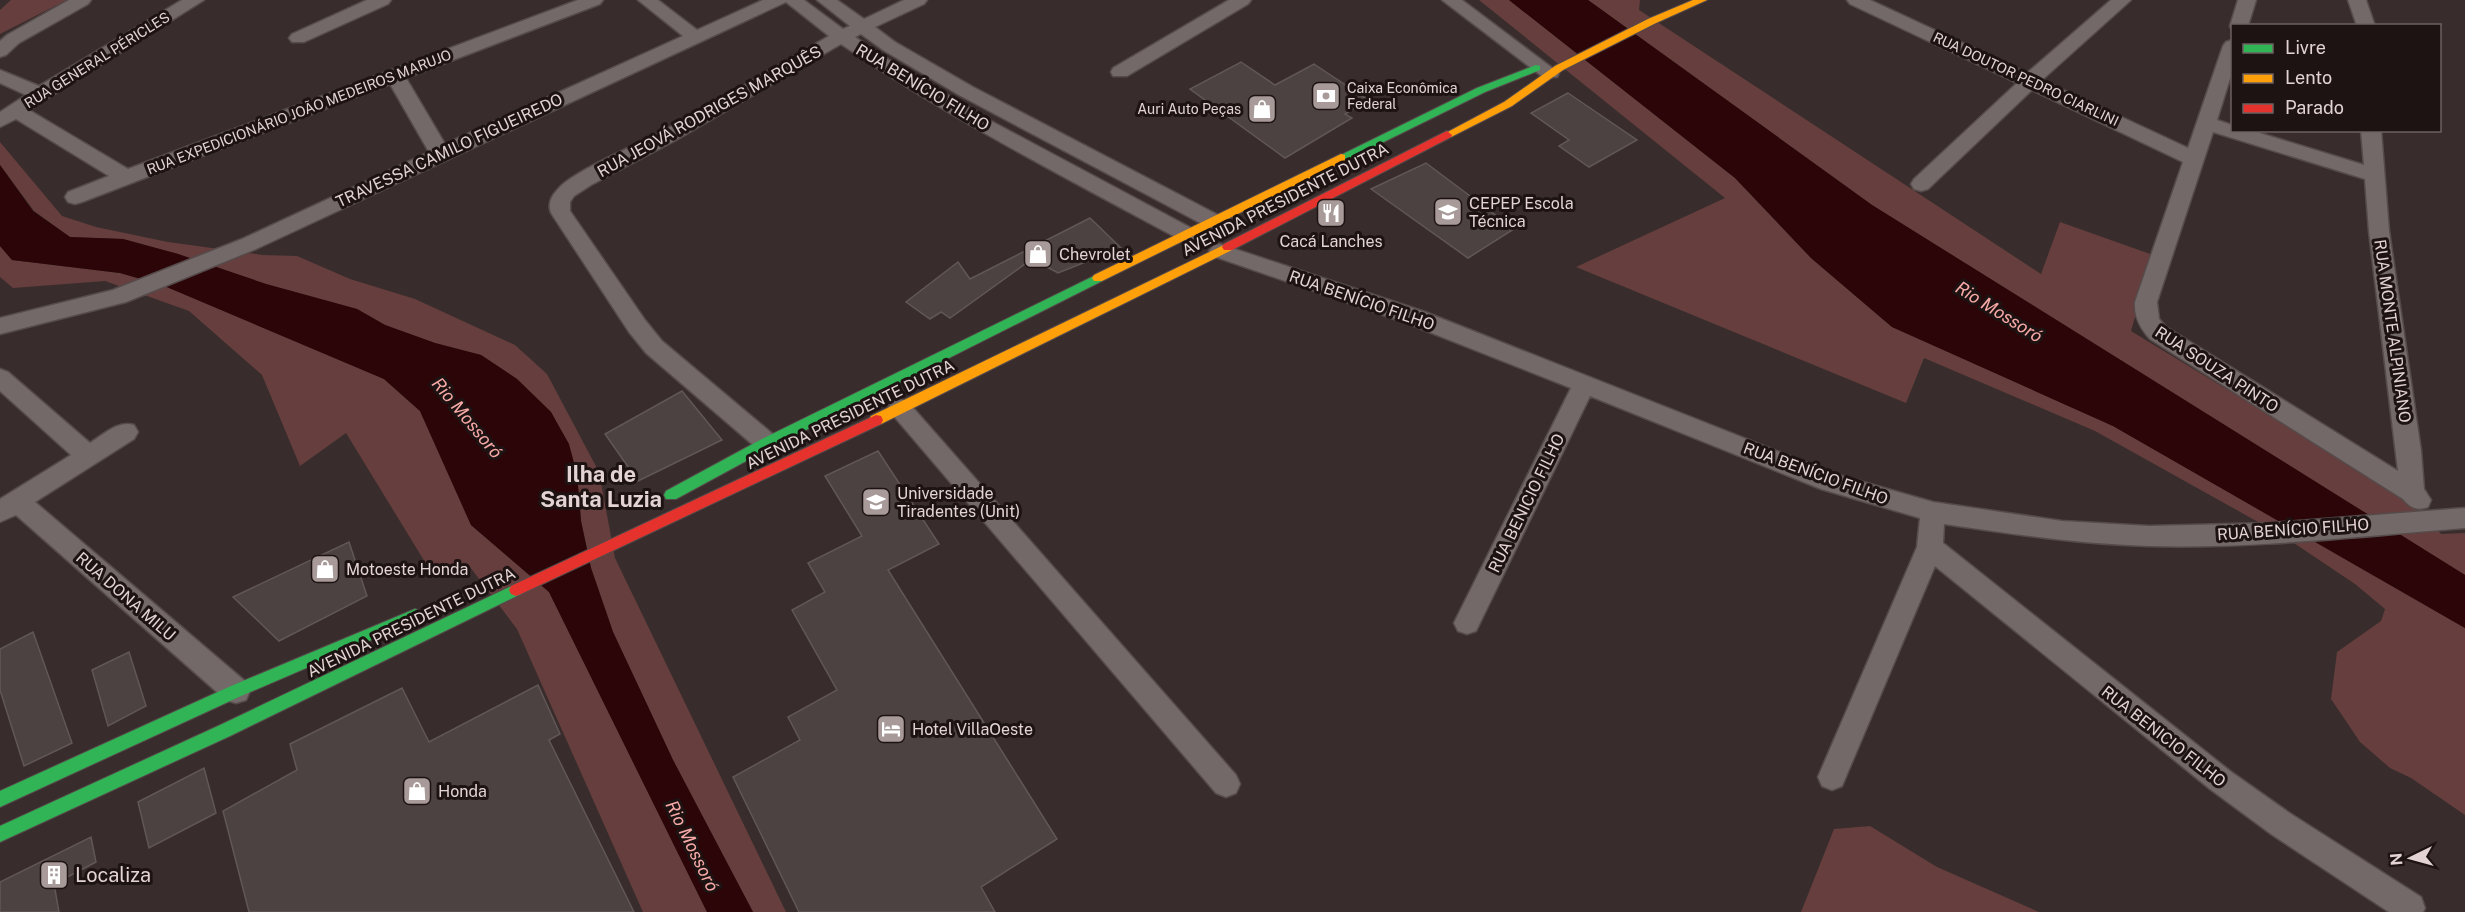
<svg xmlns="http://www.w3.org/2000/svg" width="2465" height="912" viewBox="0 0 2465 912" font-family="'Public Sans',sans-serif">
<style>
.green{fill:#653e3d}
.water{fill:#2b0508}
.building{fill:#4c4242;stroke:#615757;stroke-width:1.5}
.lines{fill:none;stroke-linecap:round;stroke-linejoin:round}
.street-casing{stroke:#564b4b;stroke-width:3}
.fast-casing{stroke:#564b4b;stroke-width:2}
.slow-casing{stroke:#564b4b;stroke-width:2}
.jam-casing{stroke:#564b4b;stroke-width:2}
.street{fill:#736968;fill-rule:evenodd}
.fast{fill:#30b455;fill-rule:evenodd}
.slow{fill:#ff9f0a;fill-rule:evenodd}
.jam{fill:#e5322d;fill-rule:evenodd}
.labels{text-anchor:middle;stroke-width:6;stroke-linejoin:round;paint-order:stroke}
.far-street-label{font-size:14px;fill:#e3d4d3;stroke:#1d1313}
.far-poi-label{font-size:14px;fill:#e3d4d3;stroke:#1d1313;text-anchor:start}
.street-label{font-size:16px;fill:#e3d4d3;stroke:#1d1313}
.poi-label{font-size:16px;fill:#e3d4d3;stroke:#1d1313;text-anchor:start}
.water-label{font-size:18px;font-style:italic;fill:#f7a9a6;stroke:#1d1313}
.near-poi-label{font-size:20px;fill:#e3d4d3;stroke:#1d1313;text-anchor:start}
.district-label{font-size:22px;font-weight:bold;fill:#e3d4d3;stroke:#1d1313}
</style>
<rect width="100%" height="100%" fill="#382d2c"/>
<path class="green" d="M11 0H67L0 34V10Z
M1479 0H1509L1735 178 1811 258 1892 327 2113 426 2465 628V815L2411 778 2390 768 2360 742 2331 699 2337 652 2381 621 2385 609 2355 584 2285 537 2095 431 1924 358 1906 403 1576 267 1725 198Z
M1588 0H1640L1639 10 2041 274 2060 222 2153 255 2131 331 2414 503 2441 534 2465 533V575L1872 205Z
M0 142 62 216 96 227 168 242 263 255 297 256 350 279 415 299 515 345 547 374 599 472 615 558 786 912H753L673 760 613 632 591 568 581 521 577 474 551 412 517 379 481 355 435 343 385 325 357 309 266 284 178 254 123 239 70 237 34 211 0 165Z
M0 246 12 260 120 273 162 285 384 379 420 411 471 525 549 592 707 912H643L517 629 470 567H428L346 433 300 466 262 375 189 311 105 281 13 288 0 277Z
M1870 826 1937 867 2039 912H1801L1834 829Z"/>
<path class="water" d="M1509 0H1588L1872 205 2465 575V628L2113 426 1892 327 1811 258 1735 178Z
M0 165 33 211 70 237 123 239 178 254 266 284 357 309 385 325 435 343 481 355 517 379 551 412 569 444 577 474 581 521 591 568 613 632 673 760 753 912H707L549 592 471 525 420 411 384 379 162 285 120 273 12 260 0 246Z"/>
<path class="building" d="M1241 62 1275 85 1314 64 1368 100 1345 114 1352 118 1285 158 1190 89Z
M1568 93 1637 140 1589 167 1559 146 1569 140 1531 113Z
M1426 163 1514 229 1468 258 1371 189Z
M1090 218 1121 248 1058 273 1032 259 950 318 941 312 930 319 906 302 958 262 970 279Z
M682 391 722 440 638 481 605 434Z
M878 451 939 544 888 570 1057 839 981 887 995 912H799L733 777 800 740 788 717 837 690 792 610 825 592 808 563 862 536 825 476Z
M349 542 367 596 279 641 233 597Z
M33 632 72 743 24 766 0 690V649Z
M129 652 146 706 108 726 92 670Z
M538 685 560 734 549 740 634 912H249L223 811 297 770 290 744 402 688 429 742Z
M204 768 216 813 149 848 138 802Z
M91 837 96 862 54 884 59 912H0V882Z"/>
<g class="lines">
<g class="street-casing">
<path id="street" d="M69 0H91L88 4 19 43 6 55 0 57V41L7 35Z
M182 0H204L29 110 128 169 578 0H603L600 4 406 78 445 144 683 36 638 0H658L697 30 763 0H804L843 29 850 26 817 0H837L864 19 904 0H927L924 4 875 27 895 42 973 87 1220 216 1223 221 1220 226 1213 228 1206 226 959 95 883 50 861 34 855 37 892 62 991 121 1193 229 1196 234 1193 239 1186 241 1179 239C1064 177 949 118 841 44L676 140 591 185 574 196 570 202V211L645 320 662 341 775 436 779 443 775 450 767 452 759 450 646 353 629 332 553 216C546 206 551 196 559 188 574 171 636 145 659 133 717 103 773 68 829 36L786 2 256 249 126 302 0 334V318L113 290 242 239 429 152 390 84 82 202 75 204 68 202 65 197 68 192 109 176 16 119 0 127V112L26 95 0 83V70L39 86Z
M367 0H391L388 4 304 42H292L289 38 292 34Z
M1229 0H1251L1248 4 1127 76H1113L1111 72 1113 68Z
M1442 0H1462L1559 73 1557 77H1543Z
M1847 0H1870L2027 73 2111 0H2131L2042 80 2188 148 2223 46 2226 42 2232 40V72L2217 120 2232 125V130H2250L2364 165 2361 130H2381L2389 231 2421 451 2424 489 2431 500 2428 507C2416 511 2411 508 2403 499L2150 339C2140 328 2134 317 2135 302L2183 162 2032 90 1928 189 1921 191 1914 189 1911 184 1914 179 2017 83 1850 4ZM2213 132 2365 179 2369 231 2398 471 2166 327 2159 319 2157 302Z
M2238 0H2256L2248 26H2232V30L2230 26Z
M2348 0H2366L2375 26H2357Z
M1220 244 1425 312 1835 474 1933 502 2062 521 2149 526 2272 523 2465 508V528C2360 536 2253 549 2148 546 2079 544 2012 534 1944 524L1943 543 2230 771 2291 814 2421 897 2425 908 2423 912H2389L2271 834 2210 789 1935 566 1842 786 1832 790 1822 786 1818 777 1917 547 1920 518 1821 489 1590 396 1476 631 1467 634 1458 631 1454 623 1571 388 1409 324 1213 256 1209 251 1213 246Z
M0 369 8 372 90 443C104 434 118 420 134 425L138 432 134 439 35 502 246 682 250 691 246 700 236 703 226 700 16 515 0 522V499L71 455 0 391Z
M900 399 908 402 1236 775 1240 784 1236 793 1226 797 1216 793 892 414 888 408 892 402Z"/>
</g>
<g class="fast-casing">
<path id="fast" d="M1536 65 1540 66V70L1485 92 1345 161 1341 162 1335 158 1477 88Z
M1098 274 1102 275 1104 278 1102 281 772 447 676 499H666L664 495 666 491 762 439Z
M516 584 521 586 523 590 521 594 230 736 0 842V826L218 726Z
M415 609 420 611 422 615 420 619 241 696 0 807V791L231 686Z"/>
</g>
<g class="slow-casing">
<path id="slow" d="M1693 0H1707L1656 23 1563 70 1512 106 1451 137H1443L1442 135 1504 102 1555 66 1648 19Z
M1341 154 1345 155V161L1102 281H1094L1092 278 1094 275Z
M1228 243 1232 244 1234 247 1232 250 881 424 876 425 869 420 871 416Z"/>
</g>
<g class="jam-casing">
<path id="jam" d="M1447 131 1452 135 1451 137 1232 250H1224L1222 247 1224 244Z
M876 415 881 416 883 420 881 424 521 594 516 596 511 594 509 590 511 586Z"/>
</g>
<use href="#street" class="street"/>
<use href="#fast" class="fast"/>
<use href="#slow" class="slow"/>
<use href="#jam" class="jam"/>
</g>
<defs>
<g id="bank-square" transform="scale(1.5)"><rect x="-9" y="-9" width="18" height="18" rx="4" fill="#a79a99" stroke="#1d1313"/><path d="M-6-4H6V4H-6ZM0-2.3a2.3 2.3 0 1 0 0 4.6a2.3 2.3 0 1 0 0-4.6Z" fill="#fff"/></g>
<g id="shop-square" transform="scale(1.5)"><rect x="-9" y="-9" width="18" height="18" rx="4" fill="#a79a99" stroke="#1d1313"/><path d="M-5-2.5h2.3a2.7 3.5 0 0 1 5.4 0H5L5.5 6h-11ZM-1.5-2.5h3a1.5 2.3 0 0 0-3 0Z" fill="#fff"/></g>
<g id="school-square" transform="scale(1.5)"><rect x="-9" y="-9" width="18" height="18" rx="4" fill="#a79a99" stroke="#1d1313"/><path d="M0-5L7-2L0 1L-7-2ZM-4 1L0 2.5L4 1V4Q0 6-4 4Z" fill="#fff"/></g>
<g id="restaurant-square" transform="scale(1.5)"><rect x="-9" y="-9" width="18" height="18" rx="4" fill="#a79a99" stroke="#1d1313"/><path d="M-5-6h1v4h1v-4h1v4h1v-4h1v5L-1.5 .5V6h-2V.5L-5-1ZM5-6V6H3V1.5H1.5Q1.5-4 5-6Z" fill="#fff"/></g>
<g id="university-square" transform="scale(1.5)"><rect x="-9" y="-9" width="18" height="18" rx="4" fill="#a79a99" stroke="#1d1313"/><path d="M0-5L7-2L0 1L-7-2ZM-4 1L0 2.5L4 1V4Q0 6-4 4Z" fill="#fff"/></g>
<g id="hotel-square" transform="scale(1.5)"><rect x="-9" y="-9" width="18" height="18" rx="4" fill="#a79a99" stroke="#1d1313"/><path d="M-6-4.5h1.5V1H6V5H4.5V3h-9V5H-6ZM-4 0a1.8 1.8 0 1 1 3.6 0ZM.5 0V-2.5h3Q6-2.5 6 0Z" fill="#fff"/></g>
<g id="building-square" transform="scale(1.5)"><rect x="-9" y="-9" width="18" height="18" rx="4" fill="#a79a99" stroke="#1d1313"/><path d="M-4-6H4V6H1V3H-1V6H-4ZM-2.5-4.3h1.7v1.8h-1.7ZM.8-4.3h1.7v1.8H.8ZM-2.5-1h1.7V.8h-1.7ZM.8-1h1.7V.8H.8Z" fill="#fff"/></g>
</defs>
<g fill-rule="evenodd">
<use href="#bank-square" x="1326" y="96"/>
<use href="#shop-square" x="1262" y="109"/>
<use href="#school-square" x="1448" y="212"/>
<use href="#restaurant-square" x="1331" y="213"/>
<use href="#shop-square" x="1038" y="254"/>
<use href="#university-square" x="876" y="502"/>
<use href="#shop-square" x="325" y="569"/>
<use href="#hotel-square" x="891" y="729"/>
<use href="#shop-square" x="417" y="791"/>
<use href="#building-square" x="54" y="875"/>
</g>
<g class="labels">
<g class="far-street-label">
<text transform="translate(97 60) rotate(-32)" y="5">RUA GENERAL PÉRICLES</text>
<text transform="translate(2026 79) rotate(25)" y="5">RUA DOUTOR PEDRO CIARLINI</text>
<text transform="translate(299 112) rotate(-21)" y="5">RUA EXPEDICIONÁRIO JOÃO MEDEIROS MARUJO</text>
</g>
<g class="far-poi-label">
<text x="1347" y="93">Caixa Econômica<tspan x="1347" dy="16">Federal</tspan></text>
<text x="1241" y="114" text-anchor="end">Auri Auto Peças</text>
</g>
<g class="street-label">
<text transform="translate(923 87) rotate(31)" y="6">RUA BENÍCIO FILHO</text>
<text transform="translate(709 111) rotate(-29)" y="6">RUA JEOVÁ RODRIGES MARQUÊS</text>
<text transform="translate(449 150) rotate(-25)" y="6">TRAVESSA CAMILO FIGUEIREDO</text>
<text transform="translate(1285 199) rotate(-27)" y="6">AVENIDA PRESIDENTE DUTRA</text>
<text transform="translate(1362 300) rotate(19)" y="6">RUA BENÍCIO FILHO</text>
<text transform="translate(2393 331) rotate(82)" y="6">RUA MONTE ALPINIANO</text>
<text transform="translate(2217 369) rotate(33)" y="6">RUA SOUZA PINTO</text>
<text transform="translate(850 414) rotate(-26)" y="6">AVENIDA PRESIDENTE DUTRA</text>
<text transform="translate(1816 473) rotate(20)" y="6">RUA BENÍCIO FILHO</text>
<text transform="translate(1526 503) rotate(-64)" y="6">RUA BENICIO FILHO</text>
<text transform="translate(2293 529) rotate(-4)" y="6">RUA BENÍCIO FILHO</text>
<text transform="translate(126 596) rotate(41)" y="6">RUA DONA MILU</text>
<text transform="translate(411 622) rotate(-26)" y="6">AVENIDA PRESIDENTE DUTRA</text>
<text transform="translate(2164 736) rotate(38)" y="6">RUA BENICIO FILHO</text>
</g>
<g class="poi-label">
<text x="1469" y="209">CEPEP Escola<tspan x="1469" dy="18">Técnica</tspan></text>
<text x="1331" y="247" text-anchor="middle">Cacá Lanches</text>
<text x="1059" y="260">Chevrolet</text>
<text x="897" y="499">Universidade<tspan x="897" dy="18">Tiradentes (Unit)</tspan></text>
<text x="346" y="575">Motoeste Honda</text>
<text x="912" y="735">Hotel VillaOeste</text>
<text x="438" y="797">Honda</text>
</g>
<g class="water-label">
<text transform="translate(1999 312) rotate(32)" y="6">Rio Mossoró</text>
<text transform="translate(467 418) rotate(50)" y="6">Rio Mossoró</text>
<text transform="translate(692 846) rotate(64)" y="6">Rio Mossoró</text>
</g>
<g class="near-poi-label">
<text x="75" y="882">Localiza</text>
</g>
<g class="district-label">
<text x="601" y="482">Ilha de<tspan x="601" dy="25">Santa Luzia</tspan></text>
</g>
</g>
<rect x="2231" y="24" width="210" height="108" fill="#1d1313" stroke="#6c6060" stroke-width="1.5"/>
<rect x="2243" y="44" width="30" height="9" fill="#30b455" stroke="#6c6060" stroke-width="1.5"/>
<text x="2285" y="54" font-size="18" fill="#e3d4d3">Livre</text>
<rect x="2243" y="74" width="30" height="9" fill="#ff9f0a" stroke="#6c6060" stroke-width="1.5"/>
<text x="2285" y="84" font-size="18" fill="#e3d4d3">Lento</text>
<rect x="2243" y="104" width="30" height="9" fill="#e5322d" stroke="#6c6060" stroke-width="1.5"/>
<text x="2285" y="114" font-size="18" fill="#e3d4d3">Parado</text>
<g transform="translate(2411 858) rotate(265)" stroke="#1d1313" stroke-width="4.5" paint-order="stroke">
<path d="M0-4.5L10 22L0 15L-10 22Z" fill="#e3d4d3"/>
<text y="-9" font-size="16" font-weight="bold" text-anchor="middle" fill="#e3d4d3">N</text>
</g>
</svg>
